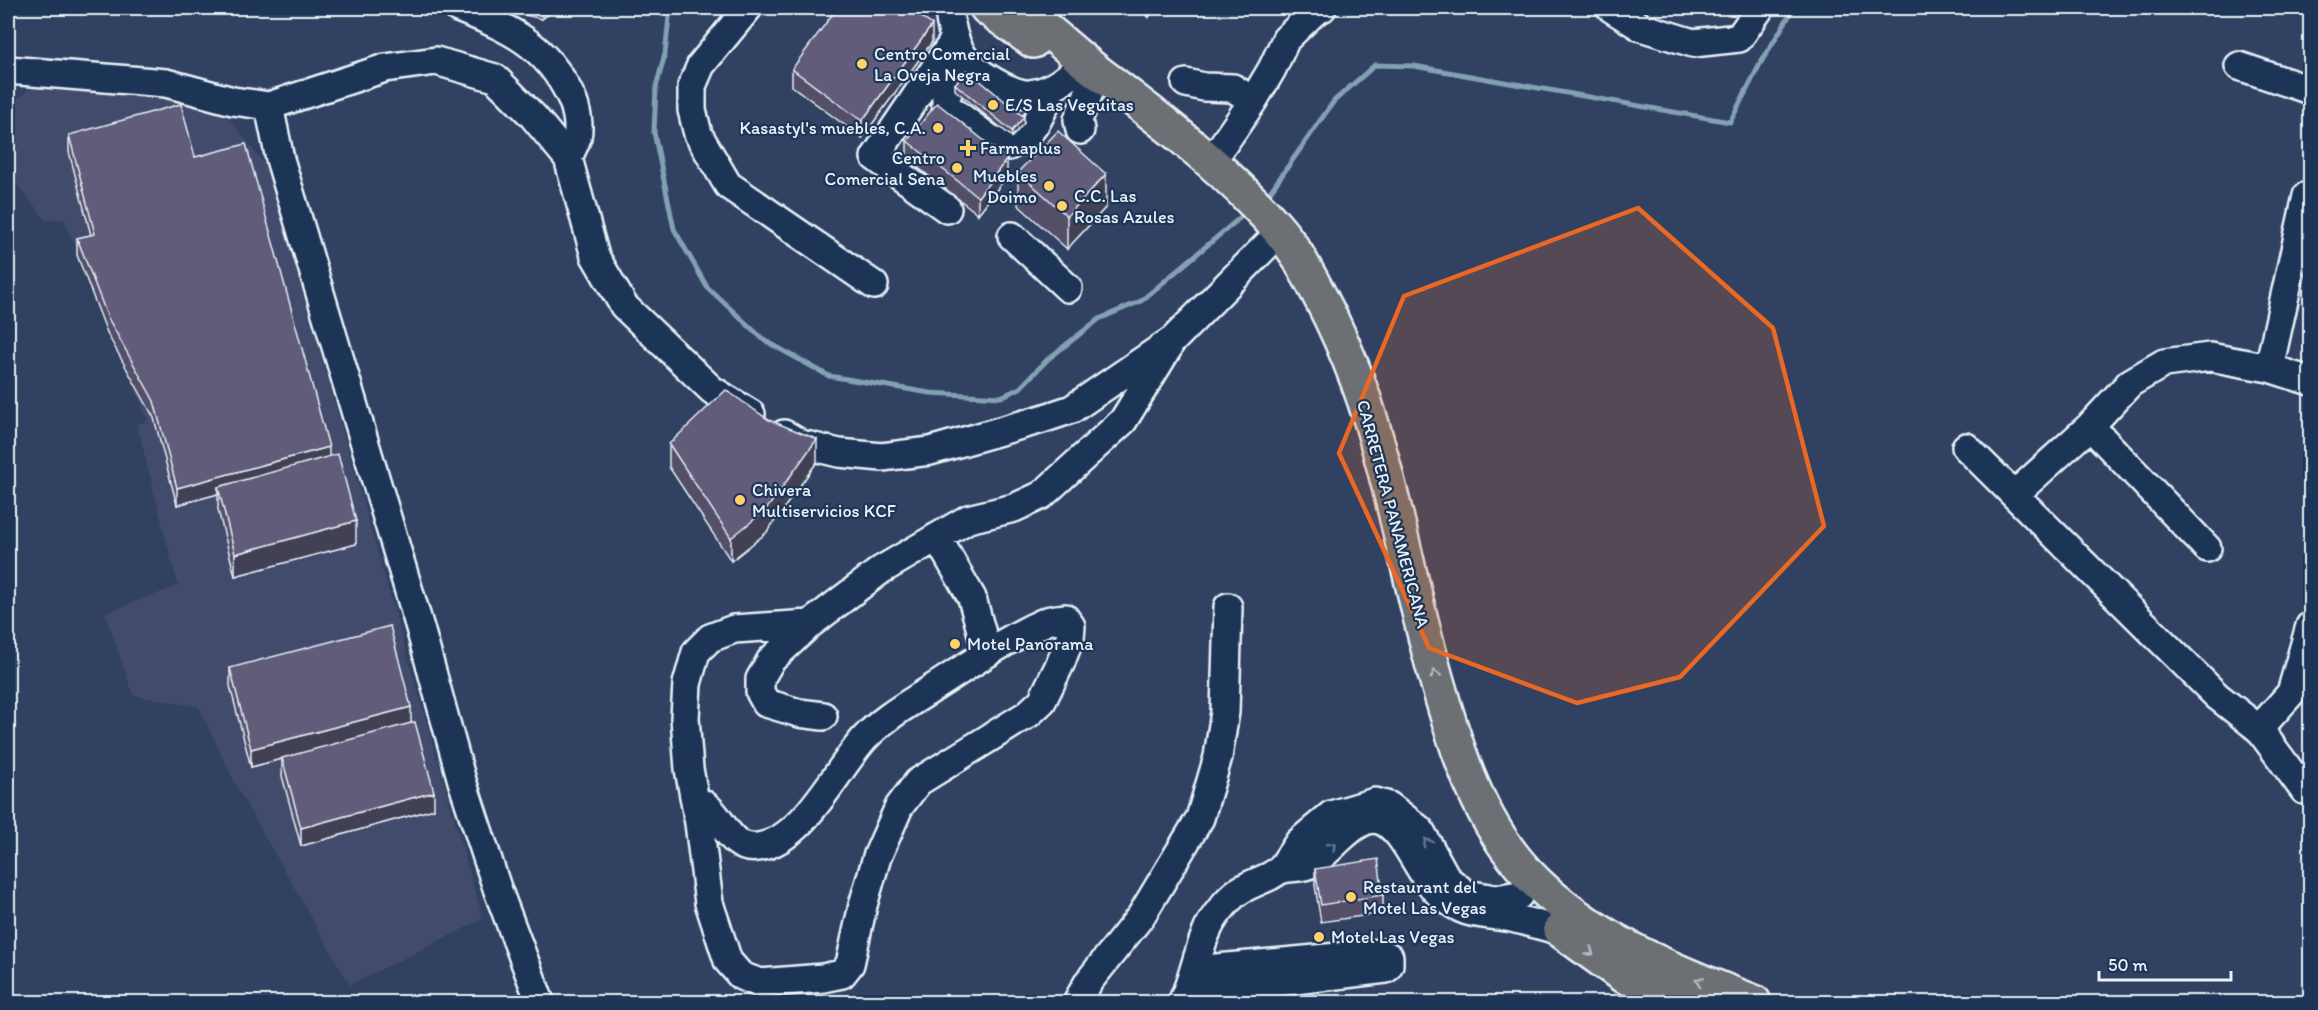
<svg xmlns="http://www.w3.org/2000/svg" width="2318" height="1010" viewBox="0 0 2318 1010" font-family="Itim,sans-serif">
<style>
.built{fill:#424c6c}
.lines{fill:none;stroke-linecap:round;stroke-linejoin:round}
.stream{stroke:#83a1b2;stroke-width:5}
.minor-casing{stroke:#e8f1f8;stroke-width:32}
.major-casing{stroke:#e8f1f8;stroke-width:38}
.minor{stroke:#1d3557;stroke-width:27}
.major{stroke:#6c6f75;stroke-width:33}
.wall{fill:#534f69;stroke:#e8f1f8;stroke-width:1.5}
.shaded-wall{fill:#434055;stroke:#e8f1f8;stroke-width:1.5}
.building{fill:#605c7a;stroke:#e8f1f8;stroke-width:1.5}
.oneway{stroke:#b6bdc4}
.oneway2{stroke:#64778f}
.marked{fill:#e86824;fill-opacity:0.2;stroke:#e86824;stroke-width:4.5;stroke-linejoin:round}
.poi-dot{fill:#ffd166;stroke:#1d3557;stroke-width:2}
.labels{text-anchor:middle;stroke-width:4.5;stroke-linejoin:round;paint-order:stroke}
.poi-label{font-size:18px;fill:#e8f1f8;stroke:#1d3557;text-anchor:start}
.street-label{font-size:18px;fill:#e8f1f8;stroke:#1d3557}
</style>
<rect width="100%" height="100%" fill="#314162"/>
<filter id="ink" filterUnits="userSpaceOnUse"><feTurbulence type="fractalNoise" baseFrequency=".0167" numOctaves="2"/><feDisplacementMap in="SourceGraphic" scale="12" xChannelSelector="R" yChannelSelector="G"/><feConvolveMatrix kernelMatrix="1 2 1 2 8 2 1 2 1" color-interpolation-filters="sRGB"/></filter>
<g filter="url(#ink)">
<path class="built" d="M39 83 152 95 226 114 267 168 483 919 350 985 236 786 199 707 133 695 105 613 178 586 137 425 148 420 64 219 46 220 8 174V105Z"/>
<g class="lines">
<path class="stream" d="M670 8 665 54 656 87 654 132 674 229 707 287 764 340 829 376 930 393 1001 397 1020 388 1048 359 1099 319 1141 301 1248 211
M1264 197 1270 192 1334 101 1375 65 1414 66 1730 122 1760 64 1794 8"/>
<g class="minor-casing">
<path id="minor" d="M458 8C509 28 546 44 571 97 576 107 580 125 577 137 575 144 571 151 568 158
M748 8 701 65 692 86V110L698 134 728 185 874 285
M949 8C950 24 954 42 963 56 973 71 1012 96 1030 94 1052 92 1070 77 1084 61
M1611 8 1641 27 1693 43 1739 38 1760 8
M963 57 946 97V106L990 139 1009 146C1036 134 1041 113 1052 88
M2239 66 2310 90
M8 70 166 83 233 101 269 106 385 68 436 61 495 78 533 116 568 158 595 256 624 306 712 390 751 414
M1186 83 1204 87 1233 88 1253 101
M269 106 280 159 420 628 462 781 497 888 540 1002
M1080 130 1078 120 1091 87
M1211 162 1253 101 1272 69 1286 39 1314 12 1322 8
M947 209 875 157 955 39
M1012 236 1068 288
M2269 368 2307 196
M2090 426 2207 548
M784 434 801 444 839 453 882 457 930 451 1042 419 1072 409 1173 340 1267 245
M1966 447 2217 696 2259 729 2304 790 2310 791
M2015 494 2090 426 2130 383 2164 363 2210 357 2269 368 2310 381
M937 537 972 598 987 652
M823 716 799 713 766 703 760 692V679L771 660 810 624 881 570 968 519 1014 508 1042 495 1123 421 1168 348
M2259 729 2291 693 2310 626
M695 801C722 806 725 852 758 847 803 841 836 770 864 739 883 718 907 705 930 690 968 666 1005 639 1047 621 1053 619 1059 619 1065 618L1071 626 1070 638 1061 662 1042 701 1028 714 918 782 899 807 877 857 863 905 850 964 842 974 823 978 760 983 741 976 728 961 709 903 699 823 689 769 685 718 687 684 696 652 710 638 734 629 810 624
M1281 869 1299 842 1331 815 1375 802 1389 806 1420 830 1447 879 1466 894 1496 899 1519 895
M1187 993 1386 969 1389 965V957L1382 953 1195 970
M1077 1002 1089 981 1141 916 1200 818 1218 757 1225 712 1228 607
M1182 1002C1197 973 1198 936 1220 910 1237 888 1244 888 1268 877 1273 875 1278 870 1283 869 1292 867 1303 868 1310 864 1330 855 1357 810 1382 821 1406 831 1419 877 1441 895 1467 918 1481 912 1512 918 1529 922 1545 927 1561 931"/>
</g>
<g class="major-casing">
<path id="major" d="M987 8 1033 41
M1019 8C1046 27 1069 50 1095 70 1150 112 1207 154 1255 204 1272 221 1288 239 1300 260 1329 310 1354 365 1371 421 1398 509 1413 600 1439 688 1458 754 1480 823 1528 874 1589 938 1673 971 1754 1002
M1560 930 1622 975 1685 1002"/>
</g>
<use href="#minor" class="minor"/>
<use href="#major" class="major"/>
</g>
<path class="wall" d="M494 8H557L542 19Z
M1135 8H1155L1149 17Z
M932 42 862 138 792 86V69Z
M955 84 1024 123 1012 137 955 90Z
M69 135 195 157 329 457 356 544 235 576 218 510V494L177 505 154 418 108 335 77 255V238L91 235 69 152Z
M907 141 1007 176 978 214 907 159Z
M1018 172 1106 207 1067 249 1018 205Z
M669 444 817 462 766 533 731 561 669 467Z
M230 668 411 723 434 809 301 846 282 776V759L251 767 230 686Z
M1315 869 1383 895V913L1321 922 1315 886Z"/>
<path class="shaded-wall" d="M542 8H557L542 19Z
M1149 8H1155L1149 17Z
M932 25V42L862 138V121Z
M1024 117V123L1012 137V131Z
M1007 159V176L978 214V197Z
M1106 174V207L1067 249V216Z
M817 439V462L766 533 731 561V538Z
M329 447V464L218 487V494L177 505V488Z
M356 521V544L235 576V554Z
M411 707V725L251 767V749Z
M434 792V809L301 846V828Z"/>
<path class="building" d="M837 8H909L932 25 862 121 792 69Z
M967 70 1024 117 1012 131 955 84Z
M937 103 1007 159 978 197 907 141Z
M181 104 195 157 246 144 329 447 177 488 154 401 108 318 77 238 95 234 69 135Z
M1058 131 1106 174 1067 216 1018 172Z
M726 390 769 420 817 439 766 510 731 538 669 444Z
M338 454 356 521 235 554 218 487Z
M390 626 411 707 251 749 230 668Z
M415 722 434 792 301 828 282 758Z
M1378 859 1383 895 1321 905 1315 869Z"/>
<defs><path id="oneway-chevron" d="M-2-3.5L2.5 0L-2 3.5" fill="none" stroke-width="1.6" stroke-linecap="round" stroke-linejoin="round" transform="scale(1.5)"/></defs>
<g class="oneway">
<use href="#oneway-chevron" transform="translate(1435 674) rotate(-106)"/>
<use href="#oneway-chevron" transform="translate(1590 952) rotate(36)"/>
<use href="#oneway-chevron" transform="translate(1699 981) rotate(-158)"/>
</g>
<g class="oneway2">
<use href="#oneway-chevron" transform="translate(1427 842) rotate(-120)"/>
<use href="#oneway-chevron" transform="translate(1332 846) rotate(-43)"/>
</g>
</g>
<path class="marked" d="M1638 208 1773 328 1824 526 1680 677 1577 703 1429 648 1339 453 1404 296Z"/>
<g class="poi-dot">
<circle cx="862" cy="64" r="6"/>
<circle cx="993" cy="105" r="6"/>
<circle cx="938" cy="128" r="6"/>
<path d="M965 139h6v6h6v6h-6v6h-6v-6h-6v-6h6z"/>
<circle cx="957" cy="168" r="6"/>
<circle cx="1049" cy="186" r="6"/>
<circle cx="1062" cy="206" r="6"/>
<circle cx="740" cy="500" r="6"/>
<circle cx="955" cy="644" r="6"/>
<circle cx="1351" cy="897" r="6"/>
<circle cx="1319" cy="937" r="6"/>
</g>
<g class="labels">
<g class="poi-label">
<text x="874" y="60">Centro Comercial<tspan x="874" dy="21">La Oveja Negra</tspan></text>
<text x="1005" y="111">E/S Las Veguitas</text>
<text x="926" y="134" text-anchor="end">Kasastyl's muebles, C.A.</text>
<text x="980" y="154">Farmaplus</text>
<text x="945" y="164" text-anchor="end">Centro<tspan x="945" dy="21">Comercial Sena</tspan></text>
<text x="1037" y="182" text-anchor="end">Muebles<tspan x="1037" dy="21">Doimo</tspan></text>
<text x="1074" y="202">C.C. Las<tspan x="1074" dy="21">Rosas Azules</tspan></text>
<text x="752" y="496">Chivera<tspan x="752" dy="21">Multiservicios KCF</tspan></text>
<text x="967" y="650">Motel Panorama</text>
<text x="1363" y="893">Restaurant del<tspan x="1363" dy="21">Motel Las Vegas</tspan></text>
<text x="1331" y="943">Motel Las Vegas</text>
</g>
<g class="street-label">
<text transform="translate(1393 514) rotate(75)" y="6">CARRETERA PANAMERICANA</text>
</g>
</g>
<rect width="2318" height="1010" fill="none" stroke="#1d3557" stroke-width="30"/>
<rect x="15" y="15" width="2288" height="980" fill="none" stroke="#e8f1f8" stroke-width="2" filter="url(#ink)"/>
<path d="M2099 971v9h132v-9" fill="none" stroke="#e8f1f8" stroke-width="3"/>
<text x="2108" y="971" font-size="18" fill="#e8f1f8" stroke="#1d3557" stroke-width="4.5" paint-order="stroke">50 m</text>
</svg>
